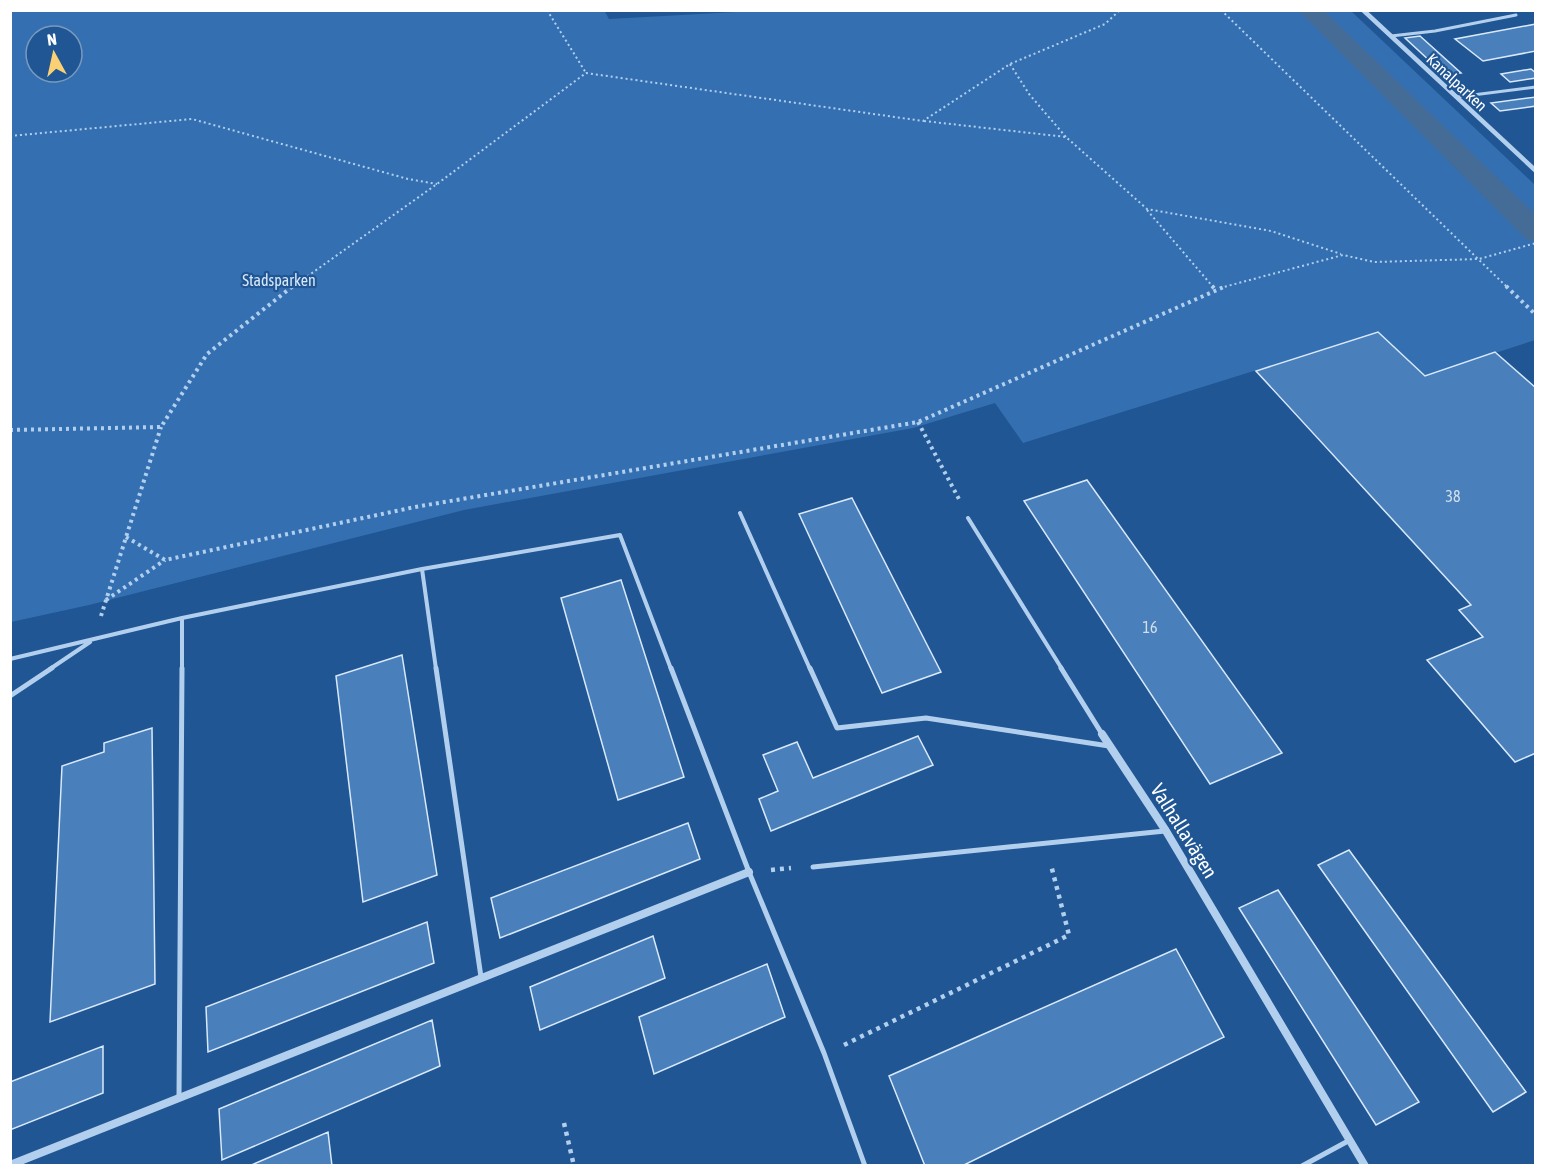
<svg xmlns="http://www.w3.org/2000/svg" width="1546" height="1176" viewBox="0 0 1546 1176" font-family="'Asap Condensed',sans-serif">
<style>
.green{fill:#3470b1;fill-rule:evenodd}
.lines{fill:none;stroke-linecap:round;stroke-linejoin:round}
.canal{fill:#456b97;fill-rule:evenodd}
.building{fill:#497fba;stroke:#d9e9fa;stroke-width:1.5}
.path-far2{stroke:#b3cfee;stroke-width:2;stroke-dasharray:2 3;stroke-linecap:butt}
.path-far1{stroke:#b3cfee;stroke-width:4;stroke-dasharray:3 4;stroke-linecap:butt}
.path{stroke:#b3cfee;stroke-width:4.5;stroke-dasharray:4 5;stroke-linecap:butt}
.lane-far2{stroke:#b3cfee;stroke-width:3}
.lane-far1{stroke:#b3cfee;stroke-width:4}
.lane{stroke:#b3cfee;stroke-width:5}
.street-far1{stroke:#b3cfee;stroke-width:4.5}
.street{stroke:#b3cfee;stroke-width:8}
.labels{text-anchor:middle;stroke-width:4.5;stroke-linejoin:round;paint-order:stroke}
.far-street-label{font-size:16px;fill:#fff;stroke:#205694}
.far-park-label{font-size:16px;fill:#d9e9fa;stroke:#205694}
.number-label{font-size:16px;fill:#d2dfee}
.street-label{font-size:20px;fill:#fff;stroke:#205694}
</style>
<rect width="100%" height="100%" fill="#205694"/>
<path class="green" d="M604 10 609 19 772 10 1351 11 1535 185V340L1425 376 1378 332 1023 443 995 403 913 428 464 510 89 605 11 622 10 11ZM36 36H72V72H36Z"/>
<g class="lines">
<path class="canal" d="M1298 10H1323L1536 215V242L1526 239Z"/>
</g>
<path class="building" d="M1536 24V51L1483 61 1455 39Z
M1420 36 1461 73 1445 75 1405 38Z
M1531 69 1536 73V78L1510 82 1501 74Z
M1536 97V106L1500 111 1491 103Z
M1378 332 1425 376 1495 352 1536 388V753L1515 762 1427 660 1483 637 1459 610 1471 605 1256 371Z
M1087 480 1282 753 1210 784 1024 501Z
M852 498 941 672 882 693 799 514Z
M621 580 684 777 618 800 561 598Z
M402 655 437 875 363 902 336 676Z
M152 728 155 984 50 1022 62 766 104 752V743Z
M918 736 933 765 771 831 759 799 778 791 763 755 797 742 813 778Z
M688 823 700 859 500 938 491 898Z
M1349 850 1526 1092 1493 1112 1318 865Z
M1278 890 1419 1102 1376 1125 1239 908Z
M427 922 434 963 208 1052 206 1007Z
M653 936 665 978 540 1030 530 987Z
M1176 949 1224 1037 962 1166H925L889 1076Z
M767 964 785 1017 654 1074 639 1017Z
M432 1020 440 1066 222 1160 219 1109Z
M103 1046V1093L10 1130V1082Z
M328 1132 332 1166H249Z"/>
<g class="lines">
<path class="path-far2" d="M547 10 586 73
M1221 10 1508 288
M1010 64 1029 94 1066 137
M924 121 1066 137 1147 209 1271 231 1341 254
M10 136 192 119 408 179 437 184
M1147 210 1214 288
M291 288 437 184 586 73 923 121 1010 64 1105 24 1120 10
M1220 288 1343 255 1374 262 1479 259 1536 243"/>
<path class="path-far1" d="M1212 286 1215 289
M1506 286 1536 315
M918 422 960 501
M10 430 161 427 207 354 293 286
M126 537 165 560 415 507 918 422 1226 286
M106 600 165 560
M101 616 161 427"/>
<path class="path" d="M771 870 791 868
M844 1045 1069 935 1051 865
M564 1123 574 1166"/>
<path class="lane-far2" d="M1391 36 1435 31 1516 15
M1457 97 1536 87"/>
<path class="lane-far1" d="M740 513 810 669
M968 518 1062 669
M422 569 436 669
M10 659 182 618 422 569 620 535 671 669
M50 669 90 642
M182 669V618"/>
<path class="lane" d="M436 668 481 977
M671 668 749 872 824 1053 865 1166
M810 668 837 728 926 718 1109 746
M1061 668 1102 734
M10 696 52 668
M813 867 1165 831
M179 1098 182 668
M1302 1166 1350 1140"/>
<path class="street-far1" d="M1363 10 1536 171"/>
<path class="street" d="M1102 734 1166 831 1365 1166
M10 1165 749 872"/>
</g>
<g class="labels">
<g class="far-street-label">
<text transform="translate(1457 82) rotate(43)" y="6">Kanalparken</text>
</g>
<g class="far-park-label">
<text x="279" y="286">Stadsparken</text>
</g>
<g class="number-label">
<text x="1453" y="502">38</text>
<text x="1150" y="633">16</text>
</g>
<g class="street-label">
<text transform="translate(1184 831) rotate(58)" y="7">Valhallavägen</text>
</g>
</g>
<rect width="1546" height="1176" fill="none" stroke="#ffffff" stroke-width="24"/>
<g transform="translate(54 54) rotate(352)"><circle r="28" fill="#205694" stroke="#799abf" stroke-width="1.5"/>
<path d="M0-4.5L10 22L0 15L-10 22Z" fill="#fbd074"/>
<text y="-9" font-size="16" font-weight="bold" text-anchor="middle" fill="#ffffff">N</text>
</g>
</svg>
